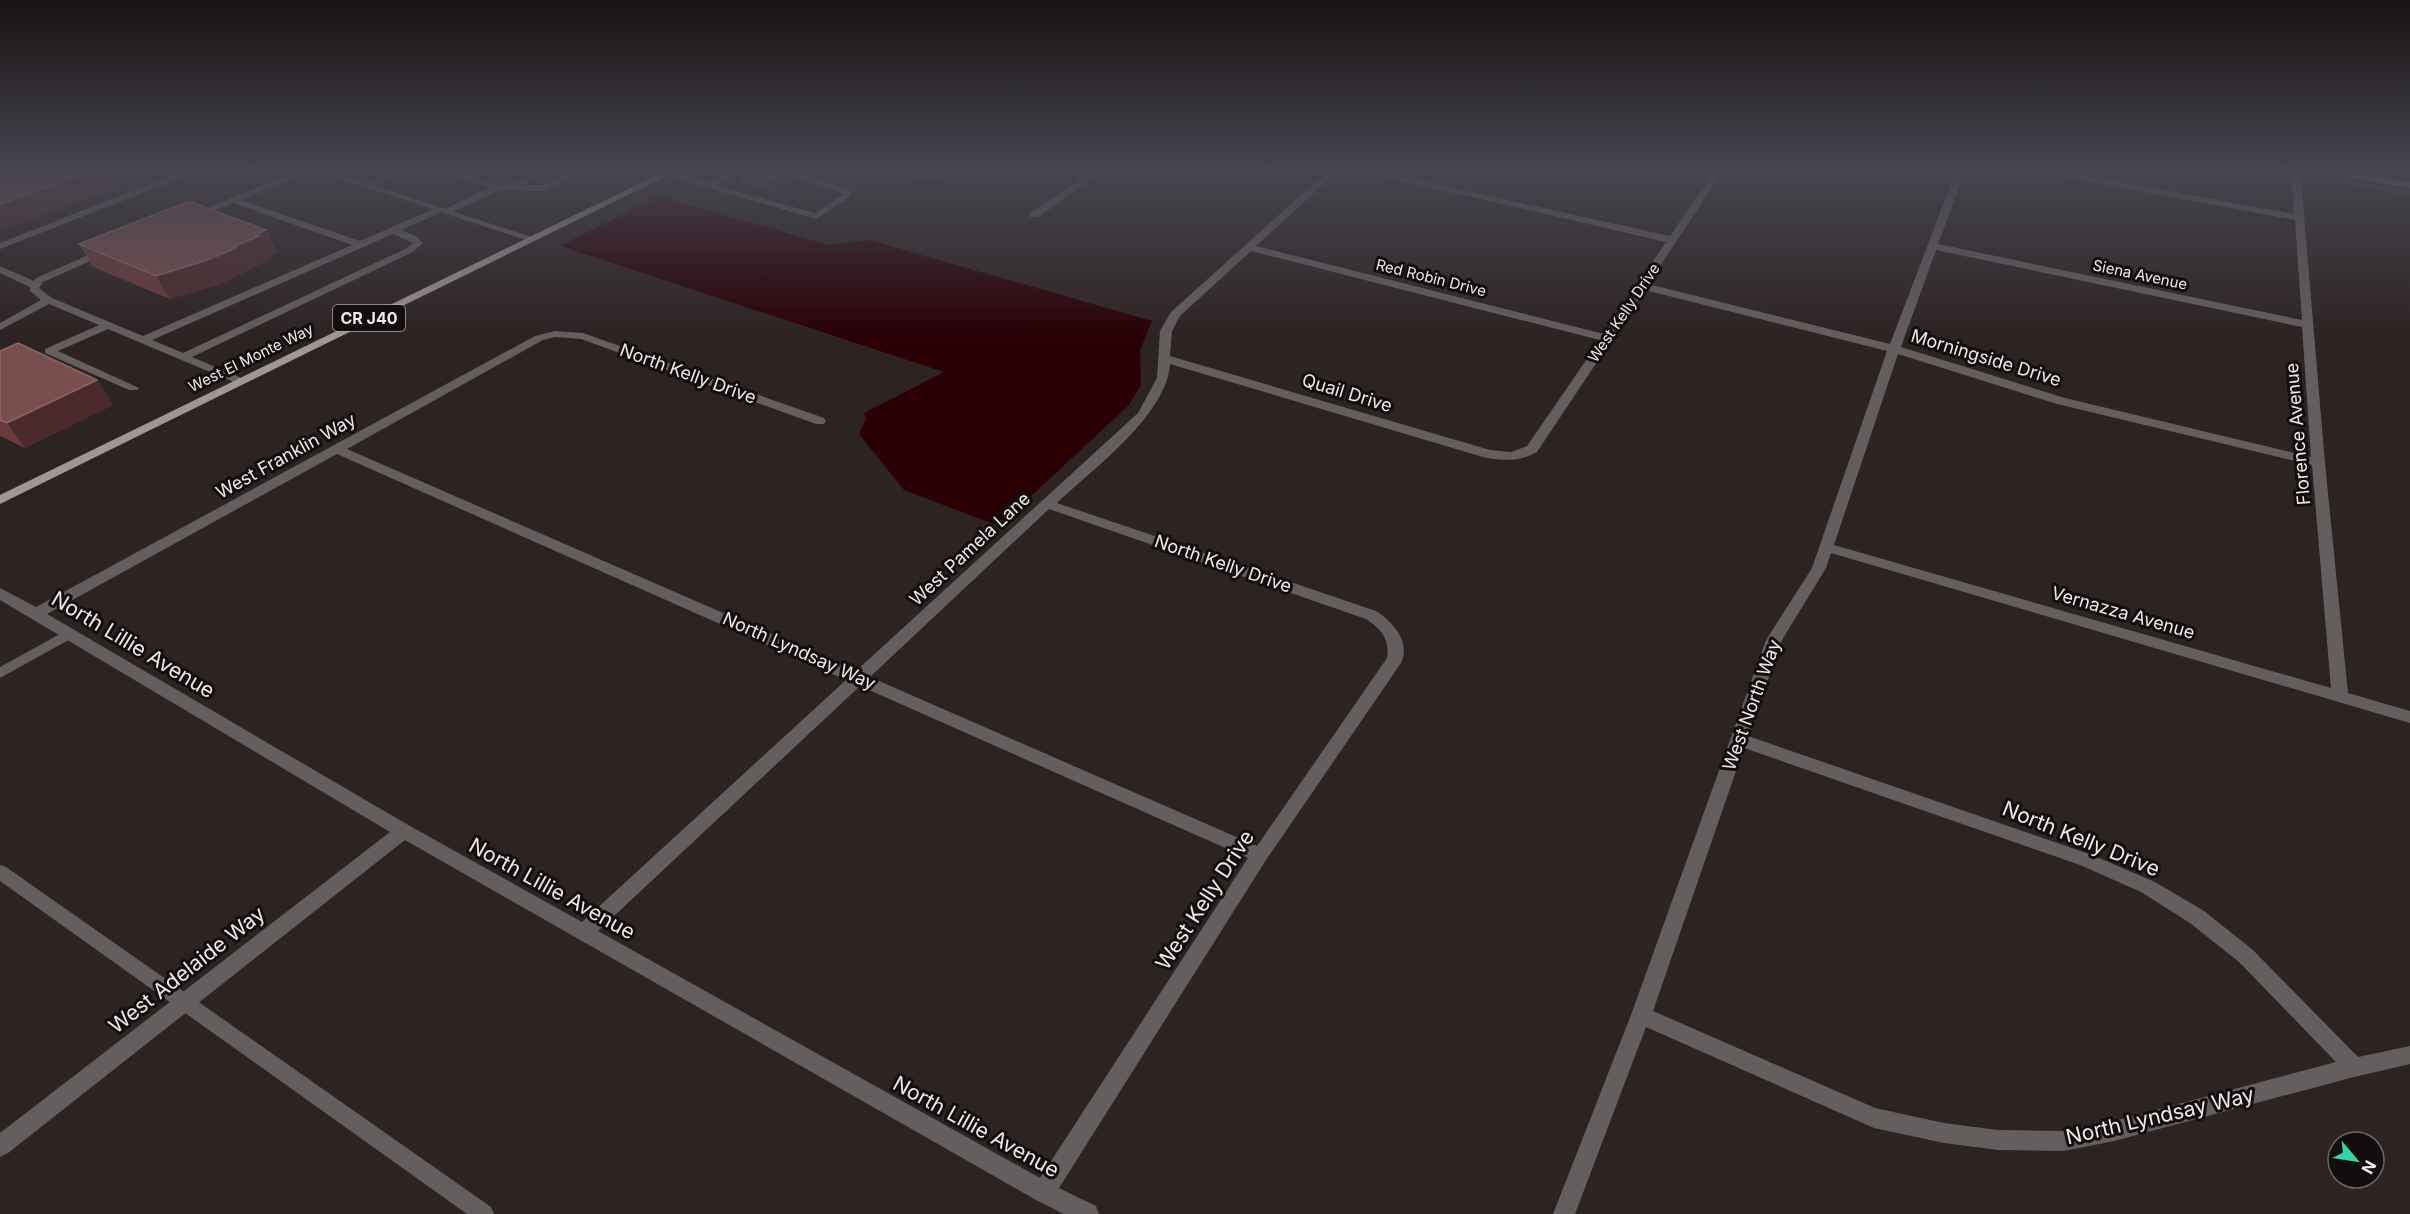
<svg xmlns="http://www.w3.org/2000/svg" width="2410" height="1214" viewBox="0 0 2410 1214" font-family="Inter,sans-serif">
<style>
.green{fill:#563737}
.water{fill:#2a0005}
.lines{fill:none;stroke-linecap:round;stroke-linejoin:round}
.lane{fill:#645e5e;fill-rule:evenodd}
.street{fill:#645e5e;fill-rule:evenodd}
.secondary{fill:#877e7d;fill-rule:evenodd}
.primary{fill:#a29695;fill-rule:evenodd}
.wall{fill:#6a3b3d}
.shaded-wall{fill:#4c2a2b}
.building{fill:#784e4f;stroke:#8b6667;stroke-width:1.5}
.labels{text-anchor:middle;stroke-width:6;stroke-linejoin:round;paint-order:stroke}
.far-street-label{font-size:15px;fill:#f0e8e8;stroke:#130e0e}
.shield{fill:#130e0e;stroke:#aea7a7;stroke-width:1.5}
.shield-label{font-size:16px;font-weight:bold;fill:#f0e8e8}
.street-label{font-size:18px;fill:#f0e8e8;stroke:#130e0e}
.near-street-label{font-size:21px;fill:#f0e8e8;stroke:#130e0e}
</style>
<rect width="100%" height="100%" fill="#2e2323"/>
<path class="green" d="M2330 177 2410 190V196L2318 179Z"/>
<path class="water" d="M659 196 828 245 869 240 1152 321 1140 350 1141 385 1129 405 999 526 904 490 859 434 866 419 864 413 944 372 560 246Z"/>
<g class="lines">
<path class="lane" d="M170 168H206L0 249V243L180 172Z
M307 168H317L241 200 360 241 438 207 445 209 490 187 430 170 429 168C453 168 488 187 507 185 524 182 537 168 555 168L522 185H543L581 168H591L544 191 499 190 451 213 444 211 401 230 416 236 423 243 413 252 192 357 244 379V383H236L108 329 58 351 139 388 137 390H129L45 353V349L99 325 49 304 0 330V323L41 300 30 291V287L0 273V266L34 281 36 278 100 250H106V254L43 282 39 288 52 298 143 336 352 245 233 203 197 217 189 215ZM393 234 413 243 407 248 183 353 152 340Z
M405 168H415L372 187 365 185Z
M737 168H747L715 185 815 213 843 195 838 191 760 168H772L844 187 850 190 851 196 816 219 661 174 665 171 707 183Z
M888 168C904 166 918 175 934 175 946 174 955 167 966 168 946 185 909 182 888 168Z
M2379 168H2387L2388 183 2381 181Z
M69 629 74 631 76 634 74 637 0 678V667Z
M0 865 6 867 491 1207 494 1214H467L0 881Z"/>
<path class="street" d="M307 168H320L538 239 529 241Z
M1097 168H1108L1038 217H1030V213Z
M1331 168H1341L1256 246 1604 334 1666 242 1347 168H1363L1670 236 1717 168H1725L1648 284 1890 344 1957 168H1966L1938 244 2302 320 2295 220 2033 171 2028 168H2046L2294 214 2291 168H2300L2325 463 2348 693 2410 711V723L1831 553 1826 568 1782 640 1748 736 2092 855 2155 882 2204 911 2253 950 2358 1057 2410 1046V1064L2354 1077 2114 1141 2064 1151 1998 1150 1944 1143 1874 1128 1646 1027 1575 1214H1553L1631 1015 1766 640 1812 568 1887 351 1645 290 1537 452C1520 462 1502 461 1483 457L1170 364C1167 415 1093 469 1057 503L1376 611C1393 622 1411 642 1401 663L1266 860 1059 1188 1096 1206 1099 1214H1064L1036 1200 405 840 8 1153 0 1157V1133L390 832 0 600V588L36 607 535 336 555 331 583 333 824 418 826 421 824 424H816L581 339 555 337 543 340 347 449 856 671 1138 413 1157 378 1160 331 1171 312ZM1936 250 2302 327 2311 457 2065 398 1901 347ZM1251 251 1600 340 1527 446 1511 452 1490 450 1170 356 1172 331 1180 316ZM1898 354 2057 404 2312 465 2331 688 1834 545ZM337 454 846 680 582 922 410 826 47 614ZM1049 509 1366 619C1381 629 1390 639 1387 658L1257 846 870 677ZM860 686 1248 858 1040 1178 598 931ZM1744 748 2080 865 2141 892 2190 923 2239 962 2336 1062 2114 1121 2064 1131 1998 1130 1944 1123 1875 1108 1653 1011Z"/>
<path class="secondary" d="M2306 168H2325L2410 182V188L2311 171Z"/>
<path class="primary" d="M671 168H683L0 504V495Z"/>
</g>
<path class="wall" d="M790 169 792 180 772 191 741 183 738 172Z
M266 230 278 253 269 256 271 259 247 270 248 271 220 284 170 299 93 267 79 244Z
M0 351 97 380 113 405 25 448 0 436Z"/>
<path class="shaded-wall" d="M102 168H134L141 180 0 231V204Z
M790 169 792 180 772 191 769 180Z
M266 230 278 253 269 256 271 259 247 270 248 271 220 284 170 299 156 276Z
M97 380 113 405 25 448 7 423Z"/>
<path class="building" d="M18 168H102L0 204V174Z
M746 168H786L790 169 769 180 738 172Z
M189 201 266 230 255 235 259 236 233 247 236 248 207 260 156 276 79 244Z
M18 343 97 380 7 423 0 420V351Z"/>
<linearGradient id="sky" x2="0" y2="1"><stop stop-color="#191313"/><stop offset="0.5" stop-color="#464550"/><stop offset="1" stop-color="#464550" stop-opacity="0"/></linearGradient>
<rect width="2410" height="337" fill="url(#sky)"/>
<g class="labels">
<g class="far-street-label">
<text transform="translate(2140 275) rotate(12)" y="5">Siena Avenue</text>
<text transform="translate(1431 278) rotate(14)" y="5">Red Robin Drive</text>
<text transform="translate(1624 313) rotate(-56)" y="5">West Kelly Drive</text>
<text transform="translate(251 358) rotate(-26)" y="5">West El Monte Way</text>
</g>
<rect class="shield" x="333" y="305" width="72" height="26" rx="4.5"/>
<g class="shield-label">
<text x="369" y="324">CR J40</text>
</g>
<g class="street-label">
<text transform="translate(1986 358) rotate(17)" y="6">Morningside Drive</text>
<text transform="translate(688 374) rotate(20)" y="6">North Kelly Drive</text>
<text transform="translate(1347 393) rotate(17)" y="6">Quail Drive</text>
<text transform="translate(2298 434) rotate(-95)" y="6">Florence Avenue</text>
<text transform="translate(286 456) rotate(-29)" y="6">West Franklin Way</text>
<text transform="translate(970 549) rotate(-43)" y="6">West Pamela Lane</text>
<text transform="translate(1223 564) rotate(19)" y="6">North Kelly Drive</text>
<text transform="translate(2123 613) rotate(16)" y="6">Vernazza Avenue</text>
<text transform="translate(799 651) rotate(24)" y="6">North Lyndsay Way</text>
<text transform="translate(1752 705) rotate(-70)" y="6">West North Way</text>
</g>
<g class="near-street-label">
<text transform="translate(133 645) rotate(31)" y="7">North Lillie Avenue</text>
<text transform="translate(2081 839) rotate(22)" y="7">North Kelly Drive</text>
<text transform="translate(552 889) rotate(29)" y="7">North Lillie Avenue</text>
<text transform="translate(1205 900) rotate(-57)" y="7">West Kelly Drive</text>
<text transform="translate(187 970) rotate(-38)" y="7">West Adelaide Way</text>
<text transform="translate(2160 1116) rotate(-13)" y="7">North Lyndsay Way</text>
<text transform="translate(976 1127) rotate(29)" y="7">North Lillie Avenue</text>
</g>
</g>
<g transform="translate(2356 1160) rotate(119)"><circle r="28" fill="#130e0e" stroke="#6b6565" stroke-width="1.5"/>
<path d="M0-4.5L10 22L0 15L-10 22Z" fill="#33d4a8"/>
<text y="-9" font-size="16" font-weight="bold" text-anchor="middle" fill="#f0e8e8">N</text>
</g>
</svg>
